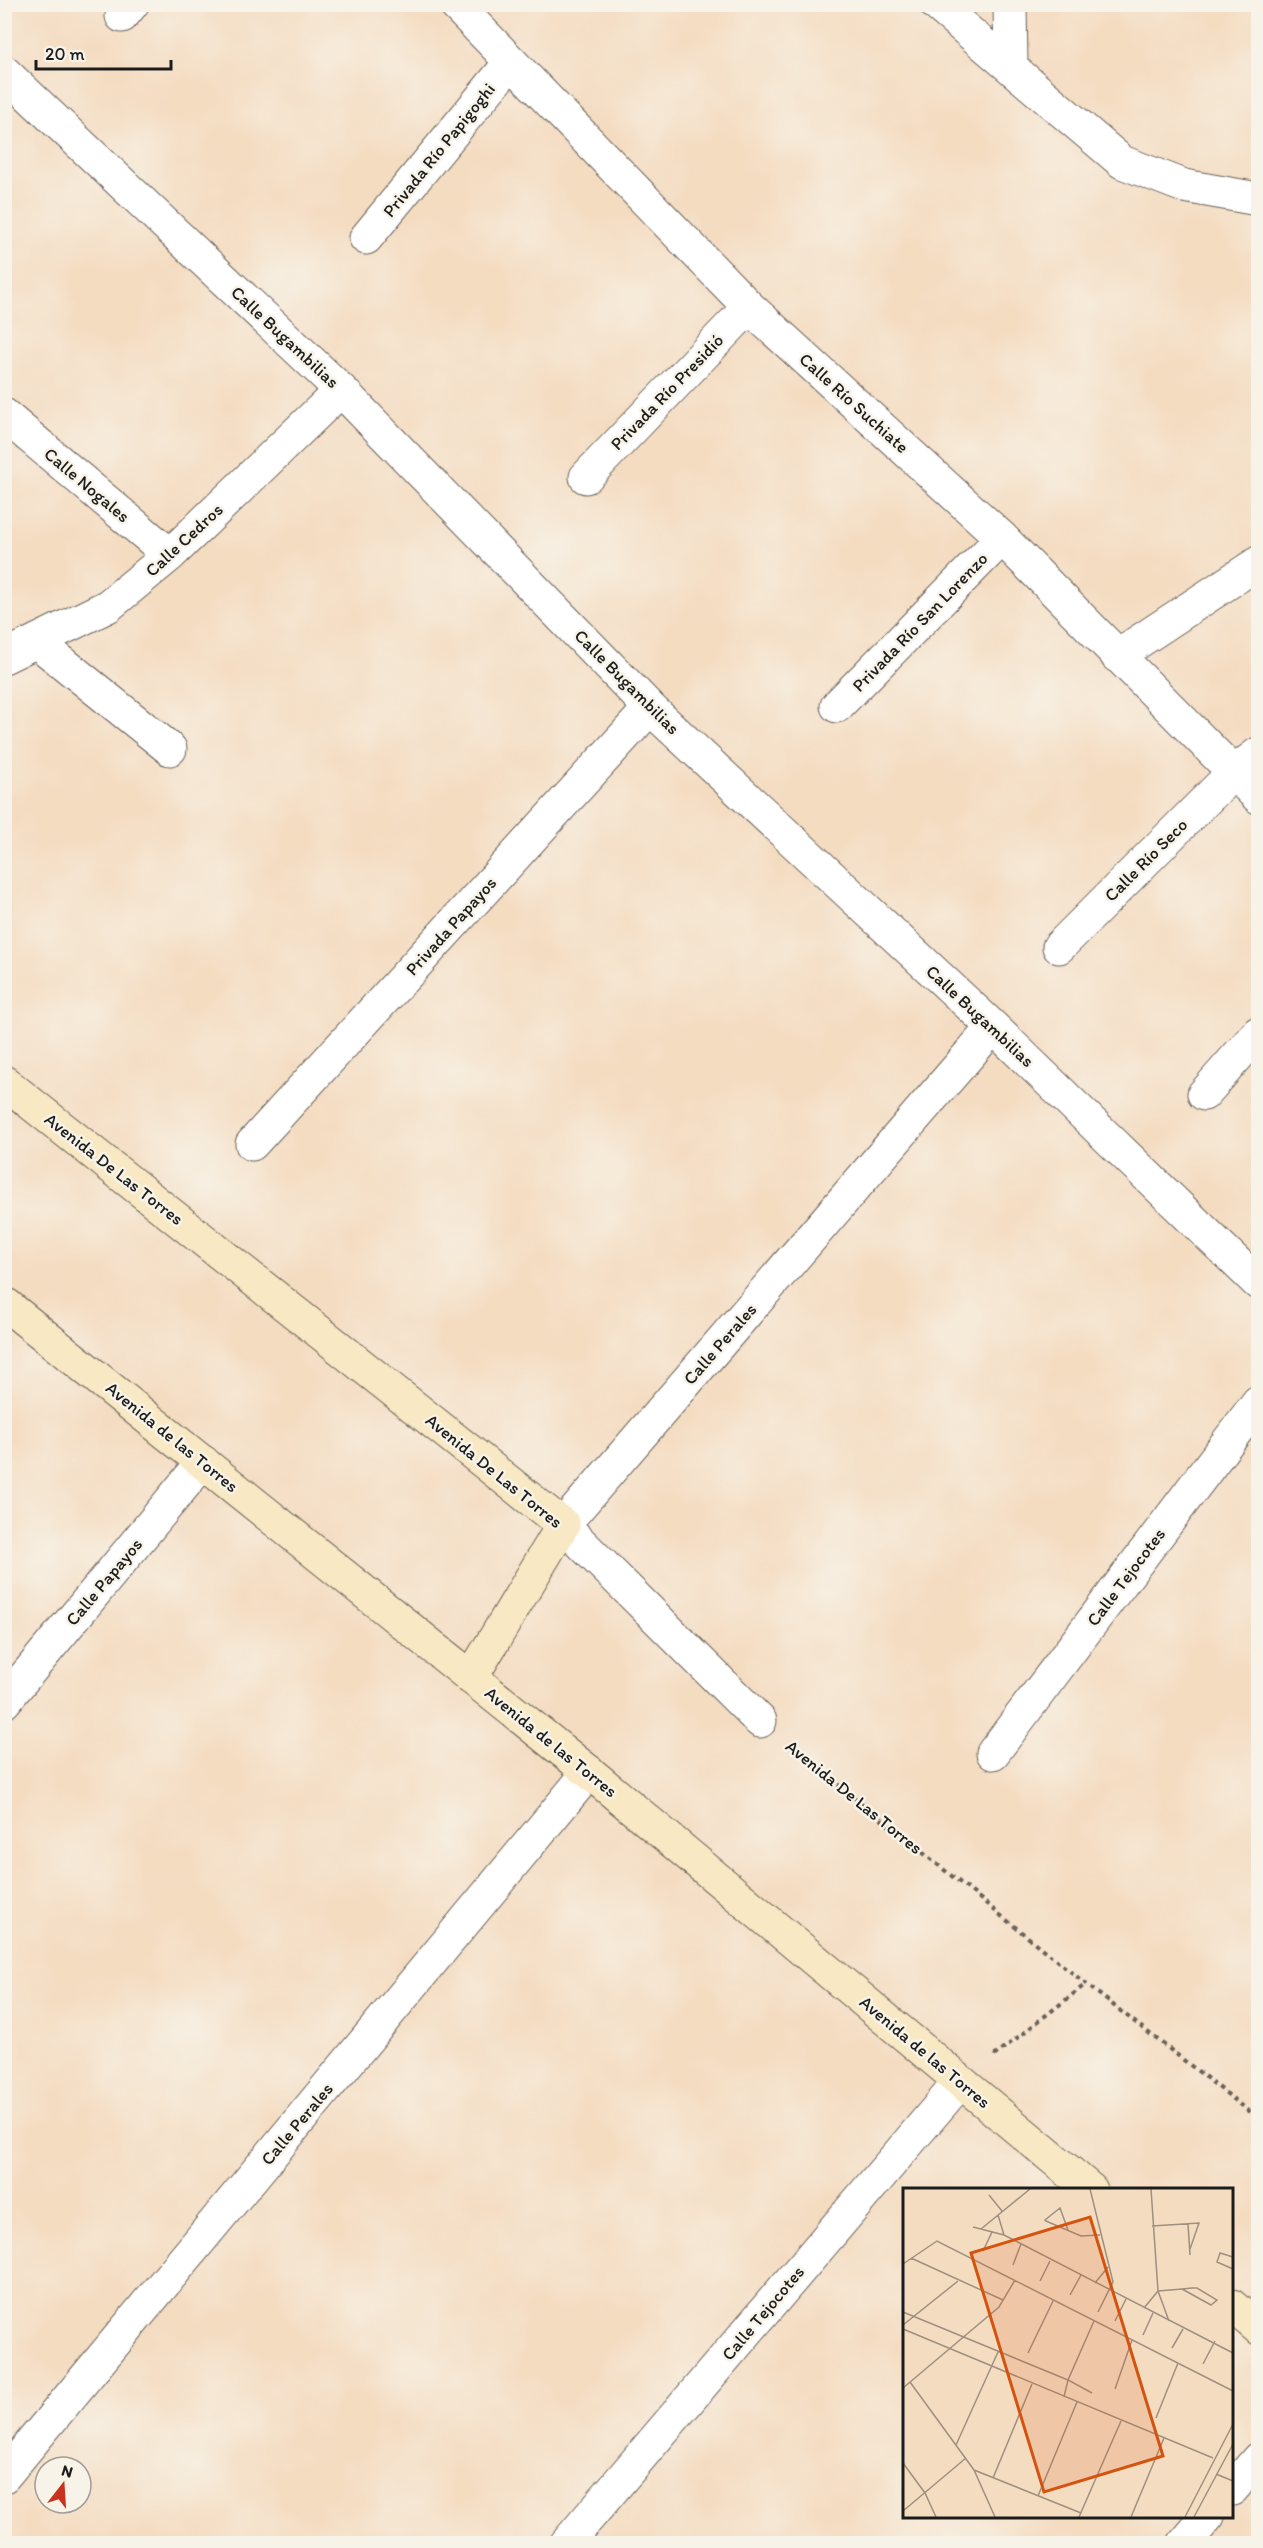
<svg xmlns="http://www.w3.org/2000/svg" width="1263" height="2548" viewBox="0 0 1263 2548" font-family="Itim,sans-serif">
<style>
.lines{fill:none;stroke-linecap:round;stroke-linejoin:round}
.street-casing{stroke:#685f56;stroke-width:35}
.secondary-casing{stroke:#685f56;stroke-width:35}
.path{stroke:#685f56;stroke-width:4;stroke-dasharray:4.5 4.5;stroke-linecap:butt}
.street{stroke:#fff;stroke-width:33}
.secondary{stroke:#f8e8c3;stroke-width:33}
.labels{text-anchor:middle;stroke-width:5;stroke-linejoin:round;paint-order:stroke}
.street-label{font-size:18px;fill:#1c1c1c;stroke:#f7f3e8}
.inset-road{fill:none;stroke:#9e8f7f;stroke-width:1.5}
.view{fill:#d4530e;fill-opacity:0.15;stroke:#d4530e;stroke-width:3}
.inset-edge{fill:none;stroke:#1c1c1c;stroke-width:3}
</style>
<rect width="100%" height="100%" fill="#f7f3e8"/>
<filter id="ink" filterUnits="userSpaceOnUse"><feTurbulence type="fractalNoise" baseFrequency=".0167" numOctaves="2"/><feDisplacementMap in="SourceGraphic" scale="12" xChannelSelector="R" yChannelSelector="G"/><feConvolveMatrix kernelMatrix="1 2 1 2 8 2 1 2 1" color-interpolation-filters="sRGB"/></filter>
<filter id="wash" filterUnits="userSpaceOnUse"><feTurbulence type="fractalNoise" baseFrequency=".008" numOctaves="4" result="noise"/><feDisplacementMap in="SourceGraphic" scale="24" xChannelSelector="R" yChannelSelector="G"/><feGaussianBlur stdDeviation="1.35" result="paint"/><feColorMatrix in="noise" values="0 0 0 0 0 0 0 0 0 0 0 0 0 0 0 0 0 1.4 0 .05"/><feComposite in="paint" operator="in"/></filter>
<g filter="url(#wash)">
<rect width="100%" height="100%" fill="#f4dcc1"/>
</g>
<g filter="url(#ink)">
<g class="lines">
<g class="street-casing">
<path id="street" d="M455 4 749 307 1002 538 1258 797
M936 4 1122 162 1184 186 1258 199
M1010 4 1011 66
M122 16 132 4
M4 72 341 390 650 708 993 1027 1258 1283
M366 238 511 62
M4 415 170 555
M586 477 749 307
M37 642 170 749
M1117 656 1258 563
M4 657 108 606 170 555 341 390
M837 706 1002 538
M1059 947 1233 773 1258 754
M1204 1094 1258 1033
M252 1144 650 708
M4 1702 203 1462
M760 1721 563 1525 993 1027
M993 1753 1258 1402
M4 2476 589 1772
M1232 2489 1258 2459
M566 2544 960 2082
M1184 2544 1208 2516"/>
</g>
<g class="secondary-casing">
<path id="secondary" d="M4 1082 563 1525 471 1678
M4 1303 589 1772 1091 2190
M1232 2306 1258 2328"/>
</g>
<path class="path" d="M789 1745 1086 1984 1258 2118
M994 2056 1086 1984"/>
<use href="#street" class="street"/>
<use href="#secondary" class="secondary"/>
</g>
</g>
<g class="labels">
<g class="street-label">
<text transform="translate(439 150) rotate(-51)" y="6">Privada Río Papigoghi</text>
<text transform="translate(285 337) rotate(43)" y="6">Calle Bugambilias</text>
<text transform="translate(667 392) rotate(-46)" y="6">Privada Río Presidió</text>
<text transform="translate(854 403) rotate(42)" y="6">Calle Río Suchiate</text>
<text transform="translate(87 485) rotate(40)" y="6">Calle Nogales</text>
<text transform="translate(184 540) rotate(-43)" y="6">Calle Cedros</text>
<text transform="translate(920 622) rotate(-46)" y="6">Privada Río San Lorenzo</text>
<text transform="translate(627 682) rotate(45)" y="6">Calle Bugambilias</text>
<text transform="translate(1146 860) rotate(-45)" y="6">Calle Río Seco</text>
<text transform="translate(451 926) rotate(-48)" y="6">Privada Papayos</text>
<text transform="translate(980 1016) rotate(43)" y="6">Calle Bugambilias</text>
<text transform="translate(114 1169) rotate(38)" y="6">Avenida De Las Torres</text>
<text transform="translate(720 1344) rotate(-49)" y="6">Calle Perales</text>
<text transform="translate(172 1437) rotate(39)" y="6">Avenida de las Torres</text>
<text transform="translate(494 1471) rotate(39)" y="6">Avenida De Las Torres</text>
<text transform="translate(1126 1577) rotate(-53)" y="6">Calle Tejocotes</text>
<text transform="translate(104 1582) rotate(-50)" y="6">Calle Papayos</text>
<text transform="translate(551 1742) rotate(39)" y="6">Avenida de las Torres</text>
<text transform="translate(854 1797) rotate(39)" y="6">Avenida De Las Torres</text>
<text transform="translate(925 2052) rotate(40)" y="6">Avenida de las Torres</text>
<text transform="translate(297 2124) rotate(-50)" y="6">Calle Perales</text>
<text transform="translate(763 2313) rotate(-50)" y="6">Calle Tejocotes</text>
</g>
</g>
<g transform="translate(903 2188)">
<rect width="330" height="330" fill="#f4dcc1"/>
<path class="inset-road" d="M187 1 210 94 195 124M248 1 255 103 266 133M86 7 99 23M95 27 101 47M285 36 287 67M249 38 296 35 287 61M70 39 101 47 330 165M78 41 127 1M165 42 157 20 142 32 143 33 178 48 197 47M80 63 89 44M330 69 317 65 314 74 330 81M8 70 100 112M0 76 34 53 330 203M110 77 118 56M137 93 147 73M192 95 205 79M255 103 279 101 289 100H294L314 112 308 117 279 101M167 107 178 87M241 120 255 103M0 124 165 192 161 209M212 133 223 111M0 137 55 93M0 141 310 270M240 147 250 125M269 160 280 141M125 165 150 113M300 176 312 153M7 194 71 282 92 329M0 200 96 119 112 92M212 201 229 152M189 205 165 192 191 133M253 230 275 175M53 257 95 164M0 275 22 305 33 329M71 282 178 325M313 286 330 293M90 290 129 196M135 308 174 214M0 323 63 270M176 329 218 233M228 329 261 250M282 329 330 236M291 329 330 256"/>
<path class="view" d="M187 29 260 268 141 304 68 65Z"/>
<rect width="330" height="330" class="inset-edge"/>
</g>
<rect width="1263" height="2548" fill="none" stroke="#f7f3e8" stroke-width="24"/>
<g transform="translate(63 2485) rotate(17)"><circle r="28" fill="#f7f3e8" stroke="#9f9d96" stroke-width="1.5"/>
<path d="M0-4.5L10 22L0 15L-10 22Z" fill="#c8321e"/>
<text y="-9" font-size="16" font-weight="bold" text-anchor="middle" fill="#1c1c1c">N</text>
</g>
<path d="M36 60v9h135v-9" fill="none" stroke="#1c1c1c" stroke-width="3"/>
<text x="45" y="60" font-size="18" fill="#1c1c1c" stroke="#f7f3e8" stroke-width="4.5" paint-order="stroke">20 m</text>
</svg>
